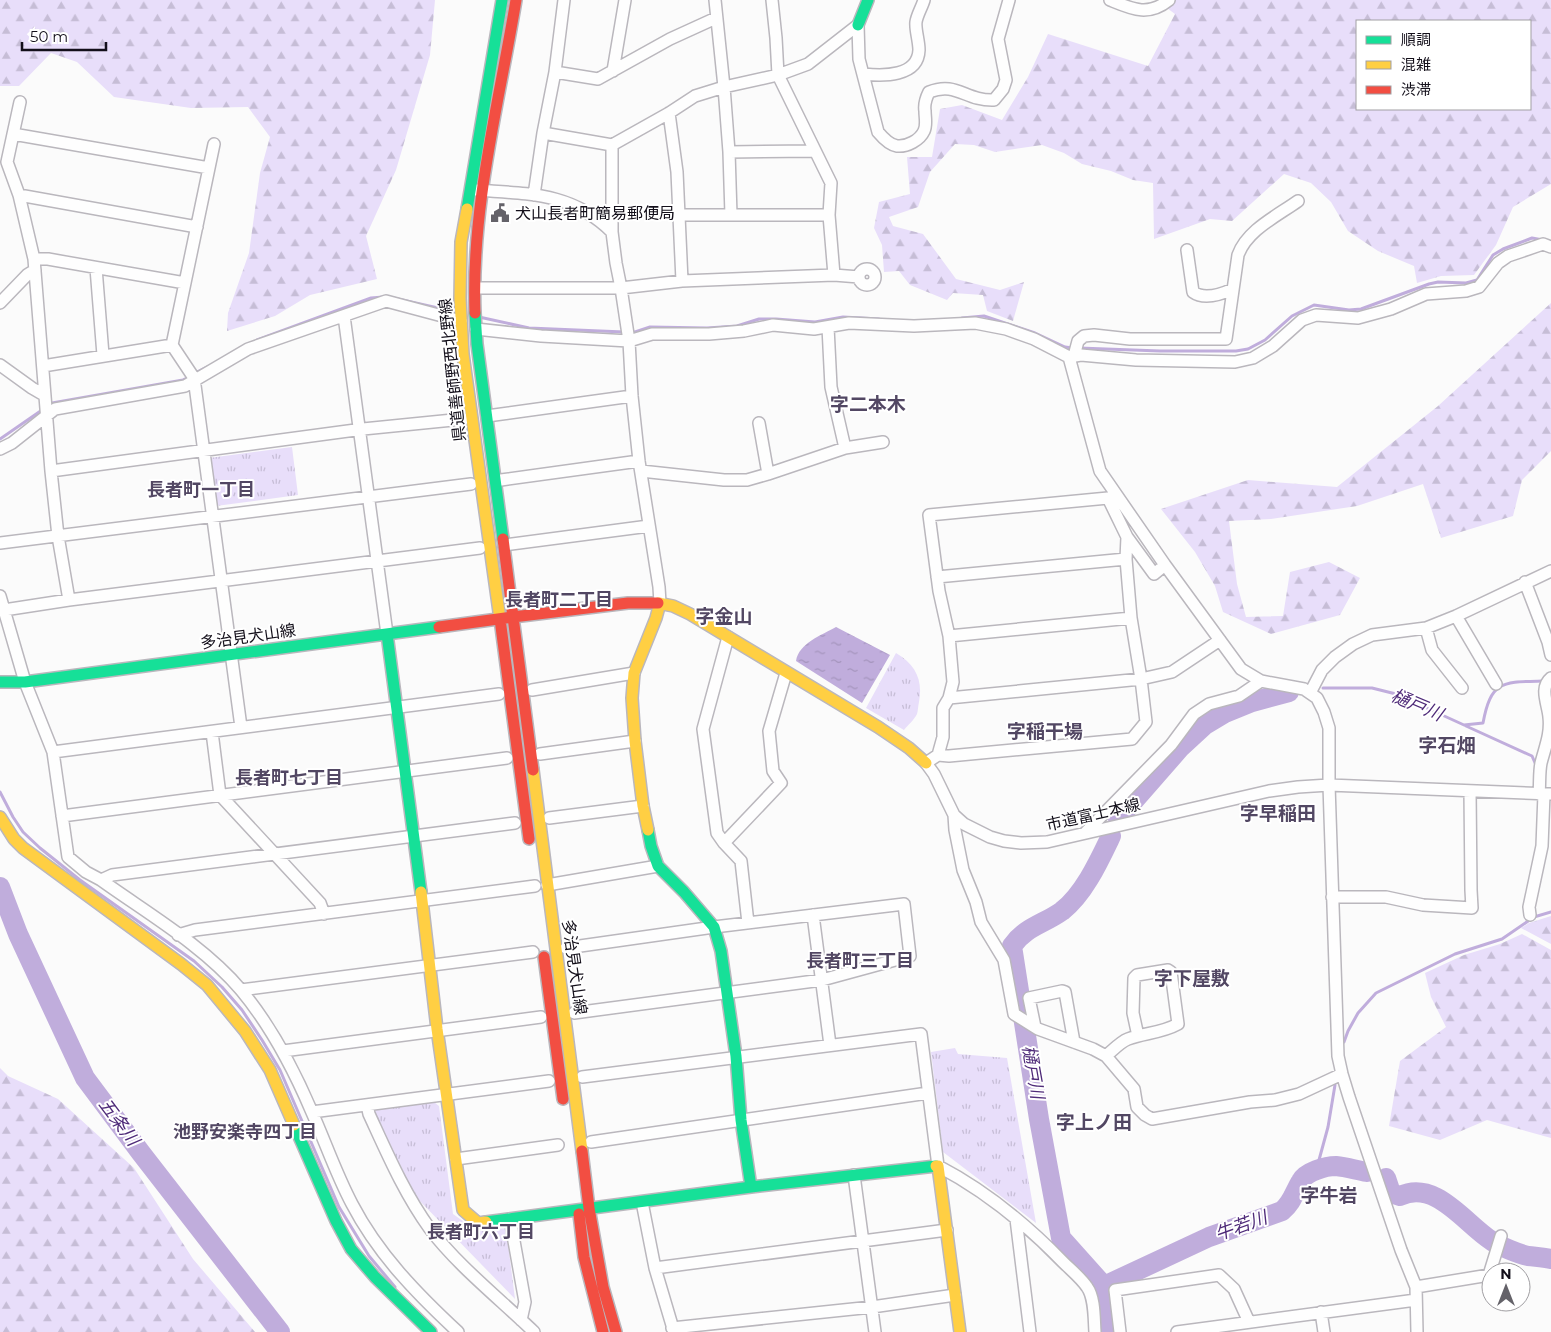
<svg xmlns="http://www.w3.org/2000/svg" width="1551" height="1332" viewBox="0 0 1551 1332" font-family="Montserrat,'Noto Sans JP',sans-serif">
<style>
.forest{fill:url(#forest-firs);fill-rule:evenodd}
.park{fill:url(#park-tufts)}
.water{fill:url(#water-ripples)}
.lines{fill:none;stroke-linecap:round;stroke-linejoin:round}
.stream{stroke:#c0addc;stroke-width:3}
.river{stroke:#c0addc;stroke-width:20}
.street-casing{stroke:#bab7bd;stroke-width:14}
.fast-casing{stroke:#bab7bd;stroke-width:14}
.slow-casing{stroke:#bab7bd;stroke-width:14}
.jam-casing{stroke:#bab7bd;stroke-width:14}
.street{stroke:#fefefe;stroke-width:11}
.fast{stroke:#16e098;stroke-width:11}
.slow{stroke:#ffcf43;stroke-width:11}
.jam{stroke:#f24e42;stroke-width:11}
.labels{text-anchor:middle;stroke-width:4;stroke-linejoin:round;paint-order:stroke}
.poi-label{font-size:16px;fill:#130f1a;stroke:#fff;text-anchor:start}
.street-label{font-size:16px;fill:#130f1a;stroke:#fff}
.neighbourhood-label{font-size:18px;font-weight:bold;fill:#524763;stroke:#fff}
.water-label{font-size:18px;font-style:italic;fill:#4f2b79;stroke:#fff}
.quarter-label{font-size:19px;font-weight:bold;fill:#524763;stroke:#fff}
</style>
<defs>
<pattern id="forest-firs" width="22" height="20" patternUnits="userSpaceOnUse" patternTransform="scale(1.25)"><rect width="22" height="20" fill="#e8defa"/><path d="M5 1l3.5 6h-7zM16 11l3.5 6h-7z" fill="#c6bdd6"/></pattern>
<pattern id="park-tufts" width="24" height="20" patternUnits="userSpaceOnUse" patternTransform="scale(1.25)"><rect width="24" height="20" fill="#e8defa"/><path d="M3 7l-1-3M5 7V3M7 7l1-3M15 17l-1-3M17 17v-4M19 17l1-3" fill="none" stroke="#c6bdd6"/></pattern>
<pattern id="water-ripples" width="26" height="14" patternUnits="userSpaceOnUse" patternTransform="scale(1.25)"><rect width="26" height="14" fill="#c0addc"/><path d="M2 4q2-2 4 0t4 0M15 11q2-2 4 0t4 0" fill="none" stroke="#a494bc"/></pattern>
</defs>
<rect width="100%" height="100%" fill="#fbfbfb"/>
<path class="forest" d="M0 0H435L430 55 396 170 366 236 377 279 310 295 275 316 227 331 228 313 249 253 260 173 270 137 248 107 191 108 114 97 77 62 51 53 19 86H0Z
M1156 0H1551V184L1513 207 1496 245 1474 275 1441 276 1417 283 1414 266 1378 251 1348 231 1331 202 1311 183 1284 174 1232 221 1210 219 1154 239 1153 183 1133 180 1111 171 1082 164 1064 153 1042 145 995 152 974 145 955 144 930 172 918 207 889 217 893 226 923 234 956 279 1000 290 1024 282 1013 321 987 311 983 295 953 293 947 300 910 285 899 271 884 272 882 245 874 228 879 202 910 194 907 157H932L940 109 962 105 1002 120 1028 77 1048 34 1148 66 1175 14ZM1357 21H1530V109H1357Z
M1551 303V451L1522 480 1513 516 1441 538 1423 484 1357 506 1271 519 1229 521 1237 584 1246 617 1283 616 1290 572 1329 562 1360 578 1340 615 1271 634 1223 612 1215 586 1195 552 1161 509 1248 480 1337 487 1438 406Z
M1551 916V944L1521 928 1529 923Z
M1522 934 1551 950V1138L1487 1120 1440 1140 1389 1126 1400 1061 1446 1027 1431 997 1425 973 1464 955 1500 944Z
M0 1068 8 1076 58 1099 134 1168 193 1259 255 1332H0Z"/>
<path class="park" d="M292 447 298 495 216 506 209 458Z
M896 653C916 665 923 680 919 702 918 706 918 711 917 714 914 720 908 725 904 730L866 708Z
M955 1048 958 1054 1007 1058 1036 1223 943 1152 931 1052Z
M434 1102 439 1106 453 1214 477 1231 506 1228 515 1299 413 1194 374 1114 376 1109Z"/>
<path class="water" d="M836 627 890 655 862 703 796 661C799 643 822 635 836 627Z"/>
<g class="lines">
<path class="stream" d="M389 297 456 312
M479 317 529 328 624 332
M962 318 984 316 1035 333 1065 347 1073 348
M630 332H635L650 327 707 328 737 326 759 319H776L815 322 843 317 879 319
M257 340 371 298 383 297
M1079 348 1160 351H1236L1248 349 1265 340 1292 316 1314 305 1349 310 1361 309 1429 284 1438 282 1466 283 1477 280 1493 255 1503 249 1532 238 1543 240
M195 373 207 367
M49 405 52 403 183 380 190 377
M0 439 42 410
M1323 688H1372L1396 694 1464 725 1483 723C1491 680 1503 682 1543 681
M1466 726 1532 756 1536 765
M0 792 13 817 23 832 40 848 80 880 194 961 222 987 242 1010 262 1040 280 1070 339 1207 369 1256 395 1287
M1344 1042 1348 1031 1358 1013 1376 993 1455 954 1502 939 1534 917 1551 912
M1316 1171 1328 1127 1335 1085"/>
<path class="river" d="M1118 819 1180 748 1205 725 1225 713 1252 702 1289 692
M0 887 18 934 85 1078 141 1153 280 1332
M1386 1178 1391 1193 1400 1196C1436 1179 1465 1224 1492 1241 1499 1246 1519 1254 1528 1256 1536 1257 1543 1257 1551 1259
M1104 1286 1209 1237 1282 1211C1293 1202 1294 1192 1301 1181 1306 1172 1325 1166 1336 1166 1346 1167 1356 1170 1367 1172
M1110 1332 1104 1286 1061 1238 1039 1119 1012 946C1025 927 1044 924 1062 911 1084 894 1099 861 1111 836"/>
<g class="street-casing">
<path id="street" d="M715 0 724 87 729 152 731 215
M1110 0C1132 9 1148 17 1169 0
M858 25 859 59 878 132C883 138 890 145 897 146 907 147 920 140 924 131 927 125 925 118 925 111 924 105 926 98 929 92 957 81 965 101 994 100L1003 89 1006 80 998 39 1009 0
M613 71 625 0
M555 72 598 79 670 39 716 18
M864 74C883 76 918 77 919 50 919 41 915 29 916 22 917 15 922 7 924 0
M20 102 7 162 19 195 34 259 51 471 58 536 69 600
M669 113 677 172 682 281
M543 133 612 145 669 113 695 96 724 87 778 75 808 64 858 25
M13 134 209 168
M214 144 172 345 194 378 241 727
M612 145V232L616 263 621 288 629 341 632 396 639 461 659 587 660 603
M729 152 815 151
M476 190C528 194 572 192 612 232
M19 195 197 227
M534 195 543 133 555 72 564 0
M678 215H829
M1187 250 1193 292C1204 300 1222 294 1233 289
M34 259H48L185 283
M96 268 103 355
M859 277a8 8 0 1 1 16 0a8 8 0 1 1-16 0Z
M834 275 859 277
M478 288H621L682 281 834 275 829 215 831 183 778 75 776 38 772 0
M0 303 27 275 35 270
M344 316 387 634
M828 327 831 387 845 448
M476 329 541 336 629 341 652 334H709L744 331 773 325 814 329 849 323 914 326 975 323 1006 329 1034 339 1069 357 1081 355 1136 360 1235 362 1253 358 1273 346 1302 320 1316 315 1358 318 1391 309 1426 294 1466 291 1479 287 1498 263 1508 256 1543 244 1551 247
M1074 356 1078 341 1084 336 1094 335 1130 339H1226L1238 255C1247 230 1277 216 1298 201
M1069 357 1100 471 1165 565 1241 669 1261 681 1304 689 1317 698 1324 712 1329 728V785L1338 1056 1342 1074 1349 1097 1401 1250 1416 1287 1417 1332
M0 365 32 388 44 395
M43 366 172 345
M487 416 632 396
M759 423 768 474
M0 449 12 443 55 409 185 386 248 349 386 301 461 321
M51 471 363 429 463 419
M641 471 724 480H747L768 474 845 448 883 442
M501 480 639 461
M1127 537 1154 574 1165 565
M0 543 471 484
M504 545 649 526
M937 577 1126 559
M1525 582 1548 642 1551 655
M0 596 25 682 53 752 68 857 86 872 101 880C147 913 204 946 241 990 271 1026 293 1068 311 1110 325 1141 336 1174 352 1204 378 1254 417 1294 458 1332
M4 610 69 600 480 548
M1456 616 1496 684
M1426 628 1432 650 1462 688
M949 636 1131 618
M728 637 703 729 717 833 724 843 741 861 748 923
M532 690 634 673
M1310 693 1322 670 1335 657 1353 644 1372 635 1426 628 1456 616 1551 571
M949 698 1141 679 1172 672 1220 640
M212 732 220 795 320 903 324 914
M53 752 499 694
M540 754 635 741
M938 755 943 737V708L949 698 953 682 949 636 939 591 929 515 1108 498 1127 537 1126 559 1131 618 1141 679 1146 722 1132 739 949 756 938 755 926 763 934 774 954 815 964 824 990 837 1004 841 1021 843 1047 842 1269 791 1298 787 1329 785 1551 794
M1539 794C1540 784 1539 773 1541 763 1545 747 1551 734 1549 717 1548 704 1539 688 1551 678
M954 815 955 830 963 870 976 902 981 922 1004 960 1014 1014 1038 1029 1093 1049 1106 1056 1134 1089 1137 1107 1145 1115 1152 1119 1250 1102 1275 1100 1299 1094 1342 1074
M62 816 507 758
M549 818 643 806
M1085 833 1171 745 1194 714 1209 704 1239 696 1261 681
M724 843 781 783 773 771 769 731 786 673
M101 880 112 875 515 823
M547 885 658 866
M1332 897H1386L1423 905 1472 908 1471 890 1470 791
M813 915 830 1045
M1530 915 1529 907 1542 846 1544 794
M178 935 195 930 535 886
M566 948 714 927 904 904 910 956 822 980 574 1013
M241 990 533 952
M1035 1027 1029 998 1062 991 1065 992 1074 1042
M283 1051 541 1017
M1106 1056C1112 1051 1120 1042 1128 1039 1144 1033 1162 1033 1178 1024L1171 972 1168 970 1137 975 1134 978 1133 1013 1138 1036
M582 1077 921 1034 938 1166C984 1190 1027 1225 1063 1262 1071 1270 1081 1278 1087 1287 1095 1298 1094 1319 1095 1332
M367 1105 369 1114C387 1153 404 1193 430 1229 457 1265 501 1300 534 1332
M312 1112 549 1081
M591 1142 928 1093
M456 1159 558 1145
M854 1175 875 1332
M642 1202 655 1268 674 1332
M510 1219 525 1302 521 1320
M1016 1219 1030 1332
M655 1268 947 1230
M1416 1287 1489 1275 1501 1236
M1321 1312 1324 1332
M672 1328 872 1307 955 1295
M1120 1332 1115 1290 1219 1275 1234 1289 1249 1322
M1177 1332 1416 1300"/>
</g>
<g class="fast-casing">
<path id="fast" d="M858 25 868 0
M467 209 502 0
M475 313 477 344 503 539
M387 634 421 892
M0 682H25L439 627
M648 830 651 846 658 866 684 892 714 927 721 951 736 1056 741 1120 751 1187
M294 1125 336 1221 351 1249 375 1277 431 1332
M486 1222 751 1187 936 1166"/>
</g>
<g class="slow-casing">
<path id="slow" d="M467 209 461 242 460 298 463 354 500 619
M658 603 673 606 690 614 878 727 909 748 926 763
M533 770 582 1151
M0 817 14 839 23 848 181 964 207 985 245 1031 270 1070 294 1125
M648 830 643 806 635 741 632 698 634 673 656 618 660 603
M421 892 437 1029 463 1210 478 1223 486 1222
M936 1166H938L960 1332"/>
</g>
<g class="jam-casing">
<path id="jam" d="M475 313C471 207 499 103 516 0
M503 539 513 617 628 603H658
M500 619 529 839
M439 627 513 617 533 770
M544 957 563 1099
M582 1151 589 1208 603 1287 616 1332
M579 1214 584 1257 603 1332"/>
</g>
<use href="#street" class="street"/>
<use href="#fast" class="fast"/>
<use href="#slow" class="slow"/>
<use href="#jam" class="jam"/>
</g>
<defs>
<g id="civic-bare" transform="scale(1.5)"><path d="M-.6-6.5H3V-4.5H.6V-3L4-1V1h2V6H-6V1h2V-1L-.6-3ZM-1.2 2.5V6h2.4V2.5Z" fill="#646269" stroke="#fff" stroke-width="2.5" paint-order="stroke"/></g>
</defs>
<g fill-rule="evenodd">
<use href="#civic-bare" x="500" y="213"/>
</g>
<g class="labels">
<g class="poi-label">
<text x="515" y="219">犬山長者町簡易郵便局</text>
</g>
<g class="street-label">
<text transform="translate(452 370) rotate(-96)" y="6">県道善師野西北野線</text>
<text transform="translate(248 636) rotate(-8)" y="6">多治見犬山線</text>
<text transform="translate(1093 814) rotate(-13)" y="6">市道富士本線</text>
<text transform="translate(575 967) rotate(82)" y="6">多治見犬山線</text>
</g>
<g class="neighbourhood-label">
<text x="201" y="496">長者町一丁目</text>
<text x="559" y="606">長者町二丁目</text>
<text x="289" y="784">長者町七丁目</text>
<text x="860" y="967">長者町三丁目</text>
<text x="245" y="1138">池野安楽寺四丁目</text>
<text x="481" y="1238">長者町六丁目</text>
</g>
<g class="water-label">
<text transform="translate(1417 705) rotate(23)" y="6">樋戸川</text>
<text transform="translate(1033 1072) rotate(80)" y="6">樋戸川</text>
<text transform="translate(119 1122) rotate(53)" y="6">五条川</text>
<text transform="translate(1241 1226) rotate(-20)" y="6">牛若川</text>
</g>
<g class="quarter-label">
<text x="868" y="411">字二本木</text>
<text x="724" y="623">字金山</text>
<text x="1045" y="738">字稲干場</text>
<text x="1447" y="752">字石畑</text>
<text x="1278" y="820">字早稲田</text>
<text x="1192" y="985">字下屋敷</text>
<text x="1094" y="1129">字上ノ田</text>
<text x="1329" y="1202">字牛岩</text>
</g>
</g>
<rect x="1356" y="20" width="175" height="90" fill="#ffffff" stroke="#a19fa3"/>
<rect x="1366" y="36" width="25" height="8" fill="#16e098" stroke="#a19fa3"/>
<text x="1401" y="45" font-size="15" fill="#130f1a">順調</text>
<rect x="1366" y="61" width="25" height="8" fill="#ffcf43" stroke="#a19fa3"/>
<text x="1401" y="70" font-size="15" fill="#130f1a">混雑</text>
<rect x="1366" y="86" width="25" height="8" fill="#f24e42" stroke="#a19fa3"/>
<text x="1401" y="95" font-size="15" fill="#130f1a">渋滞</text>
<g transform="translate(1506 1287)"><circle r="24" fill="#ffffff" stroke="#a19fa3"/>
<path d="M0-4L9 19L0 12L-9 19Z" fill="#646269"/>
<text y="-8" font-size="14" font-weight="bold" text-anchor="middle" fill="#130f1a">N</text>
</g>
<path d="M22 42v8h84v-8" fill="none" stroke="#130f1a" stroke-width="2.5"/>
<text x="30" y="42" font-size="15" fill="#130f1a" stroke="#ffffff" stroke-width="4" paint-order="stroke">50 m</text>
</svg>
